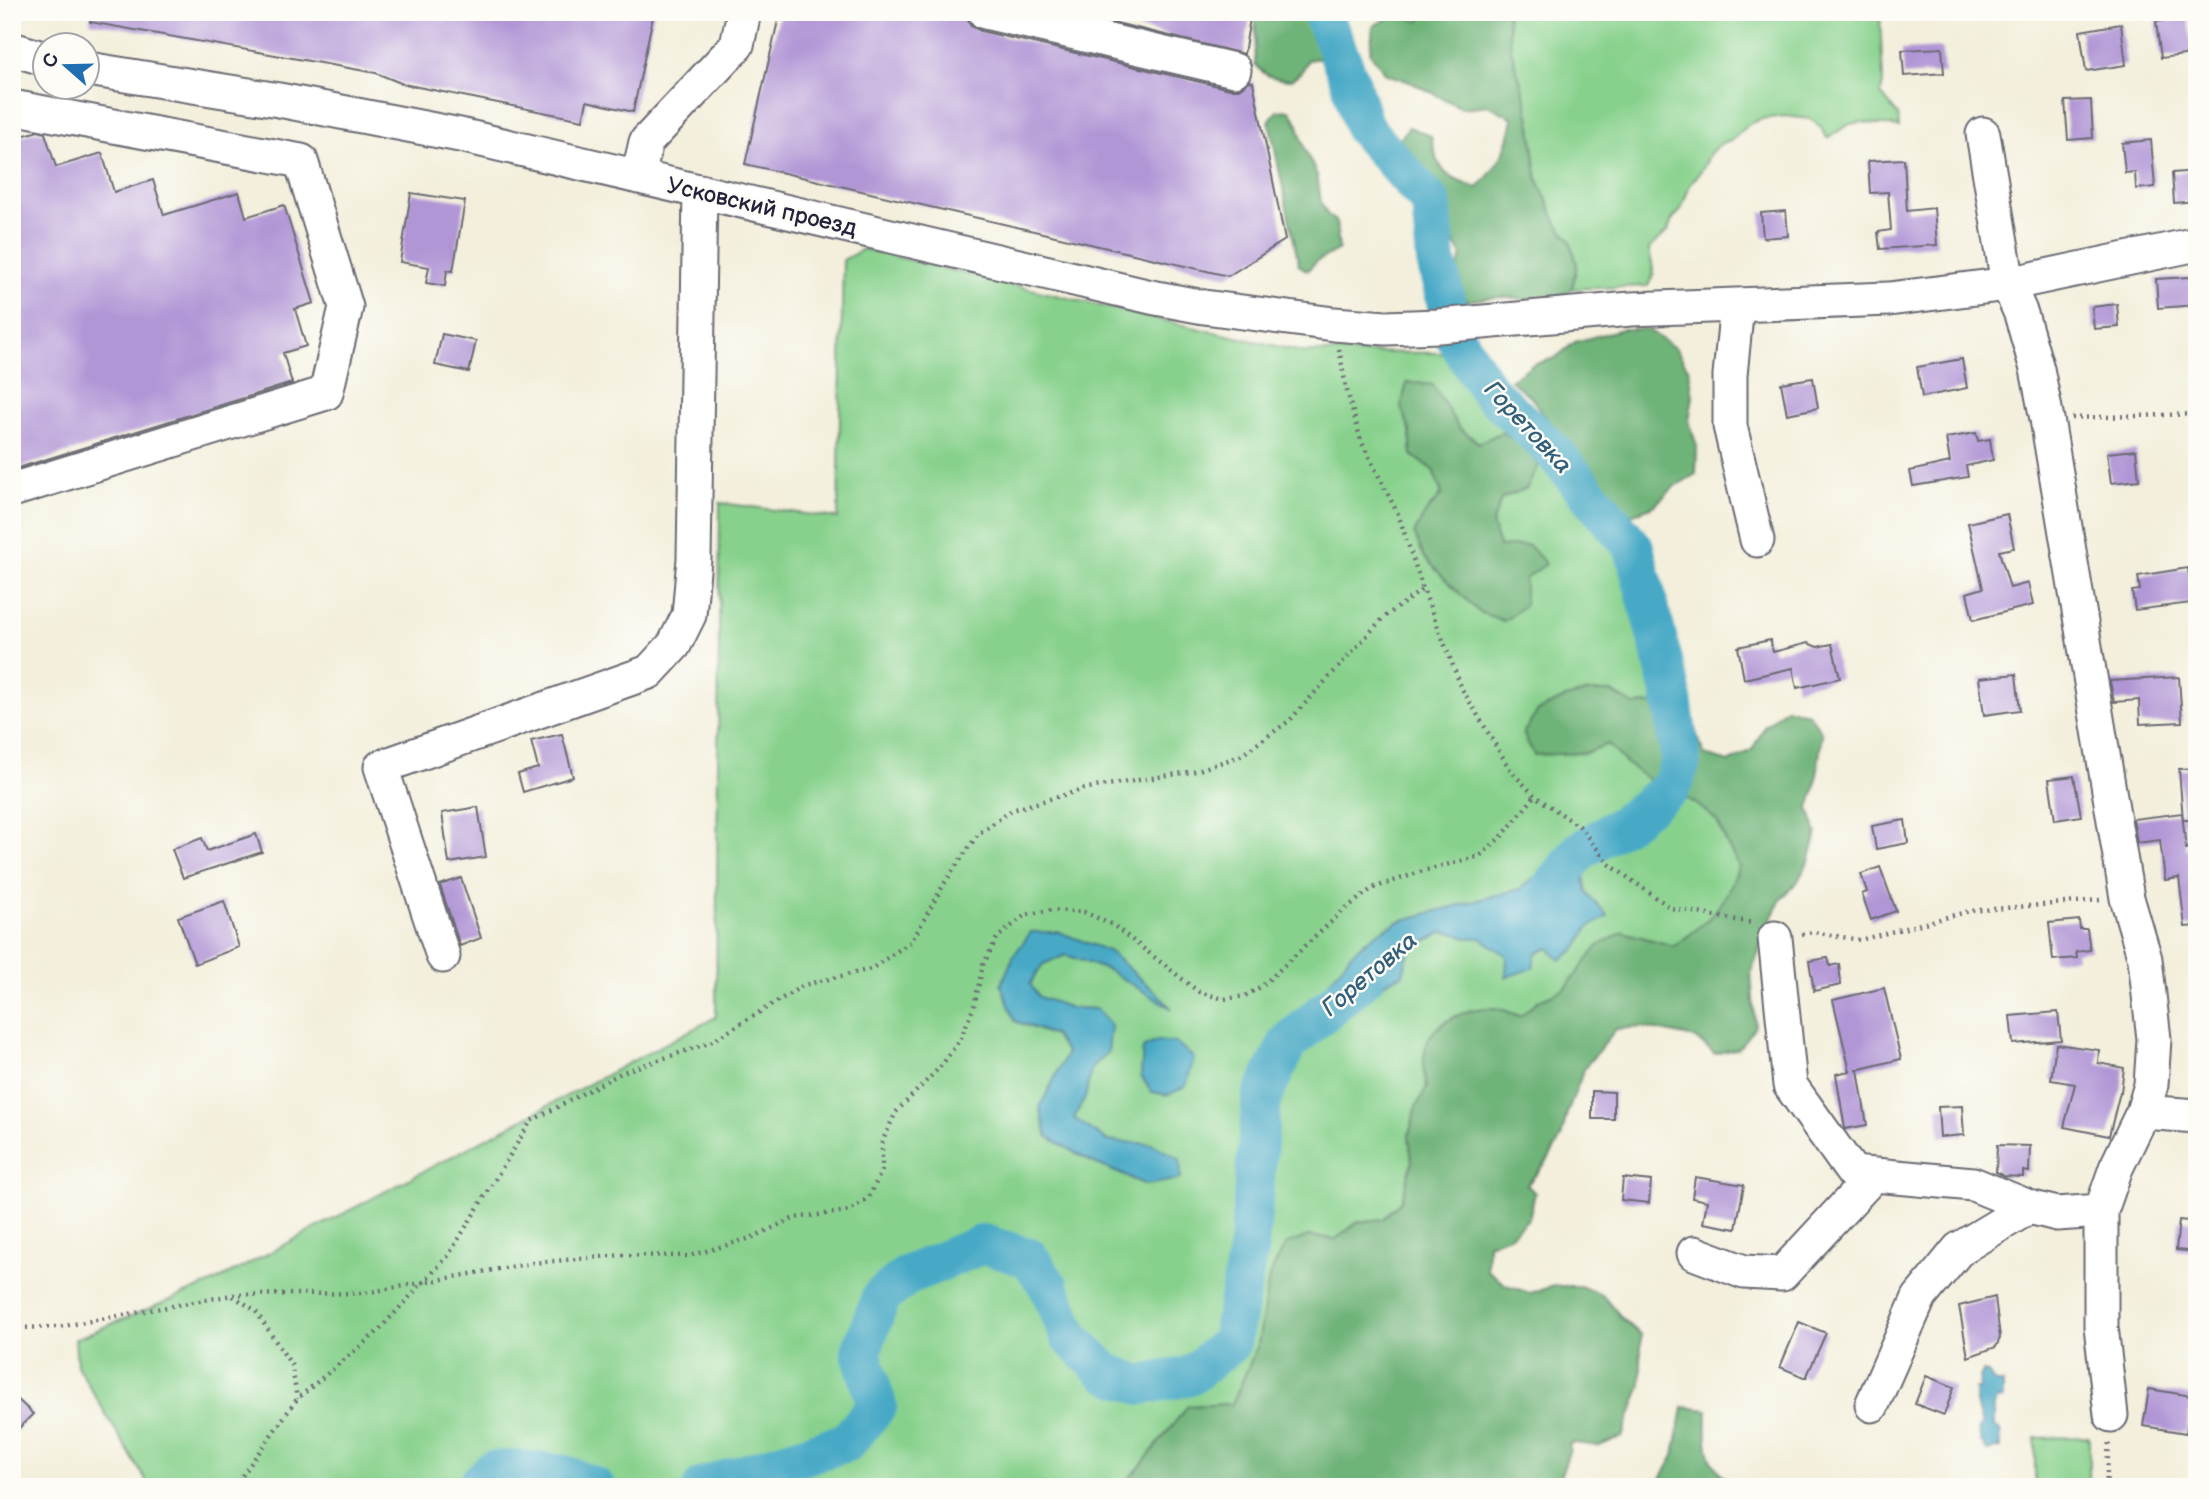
<svg xmlns="http://www.w3.org/2000/svg" width="2209" height="1499" viewBox="0 0 2209 1499" font-family="'Balsamiq Sans',sans-serif">
<style>
.green{fill:#88d18d;stroke:#557a64;stroke-width:2;fill-rule:evenodd}
.forest{fill:#6eb378;stroke:#486a5a;stroke-width:2}
.water{fill:#47a9c6;stroke:#346680;stroke-width:2}
.lines{fill:none;stroke-linecap:round;stroke-linejoin:round}
.river{stroke:#47a9c6;stroke-width:40}
.building{fill:#b196d6}
.minor-casing{stroke:#6b6a73;stroke-width:37}
.path{stroke:#6b6a73;stroke-width:4.5;stroke-dasharray:2 5;stroke-linecap:butt}
.minor{stroke:#fff;stroke-width:33}
.labels{text-anchor:middle;stroke-width:5;stroke-linejoin:round;paint-order:stroke}
.street-label{font-size:23px;fill:#22223b;stroke:#fdfcf7}
.water-label{font-size:24px;font-style:italic;fill:#335f7a;stroke:#fdfcf7}
</style>
<rect width="100%" height="100%" fill="#fdfcf7"/>
<filter id="ink" filterUnits="userSpaceOnUse"><feTurbulence type="fractalNoise" baseFrequency=".0143" numOctaves="2"/><feDisplacementMap in="SourceGraphic" scale="14" xChannelSelector="R" yChannelSelector="G"/><feConvolveMatrix kernelMatrix="1 2 1 2 8 2 1 2 1" color-interpolation-filters="sRGB"/></filter>
<filter id="wash" filterUnits="userSpaceOnUse"><feTurbulence type="fractalNoise" baseFrequency=".00686" numOctaves="4" result="noise"/><feDisplacementMap in="SourceGraphic" scale="28" xChannelSelector="R" yChannelSelector="G"/><feGaussianBlur stdDeviation="1.57" result="paint"/><feColorMatrix in="noise" values="0 0 0 0 0 0 0 0 0 0 0 0 0 0 0 0 0 1.4 0 .05"/><feComposite in="paint" operator="in"/></filter>
<g filter="url(#wash)">
<rect width="100%" height="100%" fill="#f3efdc"/>
<path class="green" d="M1507 12H1854L1880 16 1883 81 1881 94 1898 115 1899 127 1861 122 1850 124 1827 138 1821 127 1810 119 1785 116 1761 119 1749 124 1731 141 1719 145 1710 153 1705 165 1689 187 1681 210 1672 220 1668 231 1649 249 1654 274 1648 286 1572 289 1577 264 1570 240 1557 224 1537 178 1531 126 1526 100 1511 50Z
M863 249 1143 316 1303 352 1446 353 1452 356 1460 379 1478 397 1529 440 1608 535 1641 612 1662 703 1634 705 1612 692 1585 753 1608 744 1627 764 1697 804 1717 821 1727 844 1739 866C1724 908 1710 921 1674 946L1623 932 1581 970 1564 989 1539 1000 1520 1017 1496 1008 1469 1010 1423 1068 1427 1087 1416 1107 1409 1135 1412 1162 1402 1200 1383 1219 1358 1222 1336 1239 1308 1236 1269 1277 1258 1345 1232 1404 1188 1406 1138 1469 1120 1487H147L148 1484 77 1366 75 1339 214 1282 716 1017 720 503 838 518 843 260ZM1432 385 1459 428 1479 443 1503 433 1526 488 1501 499 1492 524 1499 547 1426 512 1442 494 1433 470 1412 455 1410 430ZM1579 843C1582 874 1599 920 1578 946 1574 952 1566 956 1560 960L1549 948 1535 954 1507 977V956L1481 938H1466L1454 933 1441 932 1409 951 1403 974C1381 985 1354 996 1340 1017L1317 1009 1307 1011 1364 942 1400 921 1520 889ZM1031 932 1109 951 1169 1006 1108 970 1066 955 1043 964 1030 984 1039 997 1071 1008 1097 1009 1108 1052 1091 1069 1085 1098 1073 1118 1107 1141 1146 1185 1090 1161 1047 1136 1040 1107 1068 1053 1054 1036 1015 1021Z
M2089 1437V1487H2035V1438Z"/>
<path class="forest" d="M1256 12H1311L1321 58 1308 60 1302 71 1291 80C1275 79 1266 77 1255 65Z
M1427 12H1507L1511 50 1526 100 1531 126 1537 178 1557 224 1570 240 1577 264 1572 289 1546 304C1516 296 1498 295 1468 301L1453 281 1462 256 1425 190 1407 171 1394 148 1409 127 1431 136C1438 171 1444 178 1478 188 1500 163 1507 152 1513 118L1488 105 1462 108 1413 83 1386 74 1370 53 1373 26 1396 14 1419 21Z
M1290 110 1297 122 1305 150 1317 175 1321 202 1327 214 1336 222 1339 249 1317 261 1307 271 1299 265 1269 121 1277 111Z
M1622 329H1647L1676 349 1689 370 1693 396 1689 421 1697 447 1696 474 1674 487 1654 506 1628 516 1607 501 1594 477 1576 458 1530 396 1510 380 1532 365 1555 358 1575 342Z
M1407 382 1433 385 1459 428 1479 443 1502 432 1523 446 1539 465 1527 488 1501 499 1492 524 1499 547 1529 545 1546 564 1525 579V605L1504 621 1479 612 1443 577 1424 557 1414 533 1426 512 1442 494 1433 470 1412 455 1410 430 1401 407Z
M1587 692H1612L1634 705 1662 703 1685 710 1696 732 1704 755 1729 762 1752 750 1764 727 1786 708 1808 713 1822 733 1816 784 1809 808 1817 834 1810 858 1798 881 1781 899 1769 923 1751 973 1755 1026 1739 1048 1715 1054 1695 1038 1642 1027 1616 1029 1585 1067 1567 1113 1561 1138 1548 1160 1527 1185 1535 1193 1529 1218 1511 1235 1488 1244 1487 1270 1506 1285 1530 1293 1554 1286H1580L1604 1296 1621 1317 1641 1335V1385L1622 1437 1599 1446 1574 1443 1569 1444 1570 1449 1558 1483 1573 1487H1120L1138 1469 1188 1406 1232 1404 1258 1345 1269 1277 1285 1245 1308 1236 1336 1239 1358 1222 1383 1219 1402 1200 1412 1162 1409 1135 1416 1107 1427 1087C1423 1072 1422 1058 1427 1043 1436 1020 1475 1004 1499 1009 1506 1010 1513 1014 1520 1016L1539 1000 1565 989 1598 946 1623 932 1674 946C1710 921 1724 908 1739 866L1727 844 1717 821 1697 804 1648 779 1627 764 1608 744 1585 753 1534 755 1523 733 1538 711 1562 699Z
M1683 1407 1707 1410C1706 1446 1705 1464 1735 1487H1656L1674 1456Z"/>
<path class="water" d="M1579 842 1581 866 1587 893 1608 916 1588 928 1577 948 1560 960 1549 948 1535 954 1533 968 1506 977 1507 956 1481 938H1466L1454 933 1442 932 1409 951 1403 974C1380 985 1354 996 1340 1017L1317 1009 1306 1012 1353 952 1375 934 1400 921 1520 889Z
M1031 932H1059L1109 951 1159 995 1172 1009 1108 970 1066 955 1043 964 1030 984 1039 997 1071 1008 1097 1009 1111 1025 1108 1052 1091 1069 1085 1098 1074 1118 1107 1141 1152 1144 1180 1159 1181 1179 1147 1185 1090 1161 1047 1136 1040 1107 1067 1053 1054 1035 1015 1021 1001 985 1014 955Z
M1157 1041 1177 1043 1194 1058 1186 1086 1168 1095 1152 1092 1141 1076 1143 1048Z
M1983 1372 1988 1373 1995 1383H2003V1399L1996 1400 1994 1407V1427L2000 1430 2001 1448 1987 1451 1981 1441 1978 1429 1982 1425C1979 1412 1974 1403 1975 1389H1979L1980 1378Z"/>
<g class="lines">
<path class="river" d="M1322 12 1350 81 1364 128 1431 203 1436 261 1455 337 1468 358 1490 392 1551 449 1634 548 1671 692 1681 762 1671 787 1630 820 1580 851 1547 893
M476 1487 491 1471 521 1470 565 1475 595 1487
M703 1487 847 1442 877 1406 861 1352 881 1297 908 1275 983 1244 1029 1258 1049 1287 1070 1337 1107 1373 1141 1385 1190 1376 1231 1343 1249 1246 1262 1097 1288 1043 1365 977"/>
</g>
<g id="blocks">
<path class="building" d="M91 12H470L502 19 504 12H654L633 112 587 101 583 120 403 84 376 73 90 22Z
M780 12H944L967 17 971 26 981 31 1230 89H1239L1249 81 1253 82 1285 240 1228 276 745 164Z
M1071 12H1251L1244 54Z
M2188 17 2193 54 2161 58 2156 22Z
M2121 24 2126 65 2086 71 2080 31Z
M1942 48 1944 73 1904 76 1902 50Z
M2091 100 2093 138 2068 140 2065 101Z
M38 131 45 133 56 167 102 153 114 192 153 180 164 215 239 192 246 217 284 205 314 303 295 309 306 346 283 353 292 383 18 468 12 450V139Z
M2151 140 2155 187 2136 189 2135 172 2125 173 2122 143Z
M1904 159 1907 211 1934 208 1937 245 1880 249 1878 232 1891 230 1888 192 1870 193 1868 161Z
M2197 171V201L2174 203 2172 173Z
M411 193 465 201 453 271 447 270 445 286 426 283 429 267 400 262Z
M1786 211 1788 236 1763 238 1761 213Z
M2190 277V285H2197V305L2158 308 2156 279Z
M2117 304 2119 327 2094 329 2092 307Z
M442 334 476 341 469 372 435 365Z
M1962 359 1967 388 1922 397 1917 367Z
M1813 378 1818 408 1787 414 1781 383Z
M1976 433 1978 441 1990 439 1993 460 1966 466 1968 477 1913 486 1910 471 1950 462 1946 438Z
M2136 450 2139 480 2111 483 2107 453Z
M2007 514 2014 548 1999 551 2010 588 2028 583 2033 605 1973 620 1967 593 1983 588 1968 523Z
M2188 568 2192 603 2135 610 2132 591 2140 590 2138 576Z
M1770 640 1773 652 1808 643 1817 647 1832 644 1840 678 1797 688 1793 668 1744 679 1738 647Z
M2016 674 2020 710 1984 715 1979 678Z
M2179 677 2182 722 2140 724 2139 700 2114 702 2110 681Z
M562 734 573 777 523 792 518 774 538 768 531 741Z
M2197 768V820H2183L2179 769Z
M2074 776 2081 816 2055 820 2049 779Z
M478 807 486 857 449 863 442 813Z
M2182 813 2186 849 2197 848V926L2185 927 2179 878 2165 880 2160 840 2137 843 2133 819Z
M1905 820 1908 843 1876 849 1872 826Z
M256 834 262 852 183 878 172 849 202 838 207 851Z
M1880 867 1896 911 1871 920 1862 894 1867 892 1861 874Z
M461 878 481 938 460 946 440 885Z
M224 901 239 947 195 964 178 917Z
M2079 920 2080 929H2087L2090 950 2076 952 2077 958 2053 960 2049 923Z
M1828 958 1830 966 1839 964 1841 985 1814 991 1809 961Z
M1884 988 1901 1059 1856 1070H1858L1867 1125 1845 1129 1836 1074 1850 1071 1833 1000Z
M2058 1012 2061 1040 2013 1044 2010 1016Z
M2056 1044 2099 1050 2098 1063 2124 1068 2121 1092H2120L2109 1136 2064 1127 2075 1084 2051 1080Z
M1592 1091 1614 1092V1119H1592Z
M1962 1106 1964 1135 1940 1137 1938 1107Z
M1997 1145 2030 1146 2029 1172 2023 1171V1177L2004 1176 1996 1172Z
M1695 1177 1744 1185 1736 1229 1703 1223 1707 1201 1692 1198Z
M1623 1178 1651 1181 1649 1203 1621 1200Z
M2179 1220 2197 1222V1252L2176 1250Z
M1995 1297 2000 1338 1996 1347 1968 1357 1959 1306Z
M1799 1322 1826 1333 1806 1378 1780 1367Z
M1926 1376 1954 1387 1944 1415 1915 1404Z
M2149 1389 2192 1396 2186 1433 2143 1426Z
M12 1394 33 1414 12 1435Z"/>
</g>
</g>
<g filter="url(#ink)">
<use href="#blocks" fill-opacity="0" stroke="#6b6a73" stroke-width="2"/>
<g class="lines">
<g class="minor-casing">
<path id="minor" d="M985 12 1234 70
M12 49 46 59
M88 69 279 100 460 135 1151 297 1204 307 1334 324 1386 328 1438 326 1631 309 1889 299 2008 284 2197 244
M12 107 301 161 346 307 326 393 12 490
M1983 134 2008 284 2021 314 2037 369 2047 419 2127 898 2145 959 2154 1039 2151 1085 2143 1112 2116 1168 2101 1211V1326L2111 1415
M638 177 646 142 737 45 744 12
M1737 305 1730 375V426L1757 540
M1775 938 1790 1085 1853 1173 1973 1184 2029 1207 1959 1249 1919 1298 1872 1405
M443 956 381 767 649 672 674 645 689 615 694 559 700 191
M2143 1112 2197 1116
M2029 1207 2057 1214 2101 1211
M1694 1253 1744 1272 1782 1274 1874 1175"/>
</g>
<path class="path" d="M1339 349 1346 387 1361 441 1398 514 1423 589 1462 689 1511 771 1535 796 1579 826 1609 864 1671 908 1753 923
M2072 418 2197 414
M1802 934 1813 932 1860 940 1970 911 2100 900
M233 1296 255 1310 292 1366 297 1399
M12 1328 58 1327 232 1295 365 1293 532 1263 622 1255 689 1256 751 1238 794 1218 849 1211 869 1197 882 1170V1142L896 1112 942 1065 961 1038 974 1006 983 965 997 938 1025 915 1051 910 1084 912 1113 925 1199 992 1224 999 1245 996 1262 986 1345 909 1373 888 1423 871 1480 856 1503 835 1535 796
M234 1487 297 1399 376 1333 448 1256 531 1121 623 1072 709 1043 804 985 871 969 912 941 944 884 978 834 1012 810 1088 788 1196 771 1240 756 1289 721 1383 618 1423 589
M2106 1487 2109 1440"/>
<use href="#minor" class="minor"/>
</g>
</g>
<g class="labels">
<g class="street-label">
<text transform="translate(762 206) rotate(13)" y="8">Усковский проезд</text>
</g>
<g class="water-label">
<text transform="translate(1528 427) rotate(47)" y="8">Горетовка</text>
<text transform="translate(1369 974) rotate(-40)" y="8">Горетовка</text>
</g>
</g>
<rect width="2209" height="1499" fill="none" stroke="#fdfcf7" stroke-width="42"/>
<g transform="translate(66 66) rotate(290)"><circle r="33" fill="#fdfcf7" stroke="#a5a5ac" stroke-width="2"/>
<path d="M0-5L12 26L0 18L-12 26Z" fill="#1f6fb2"/>
<text y="-10" font-size="19" font-weight="bold" text-anchor="middle" fill="#22223b">С</text>
</g>
</svg>
